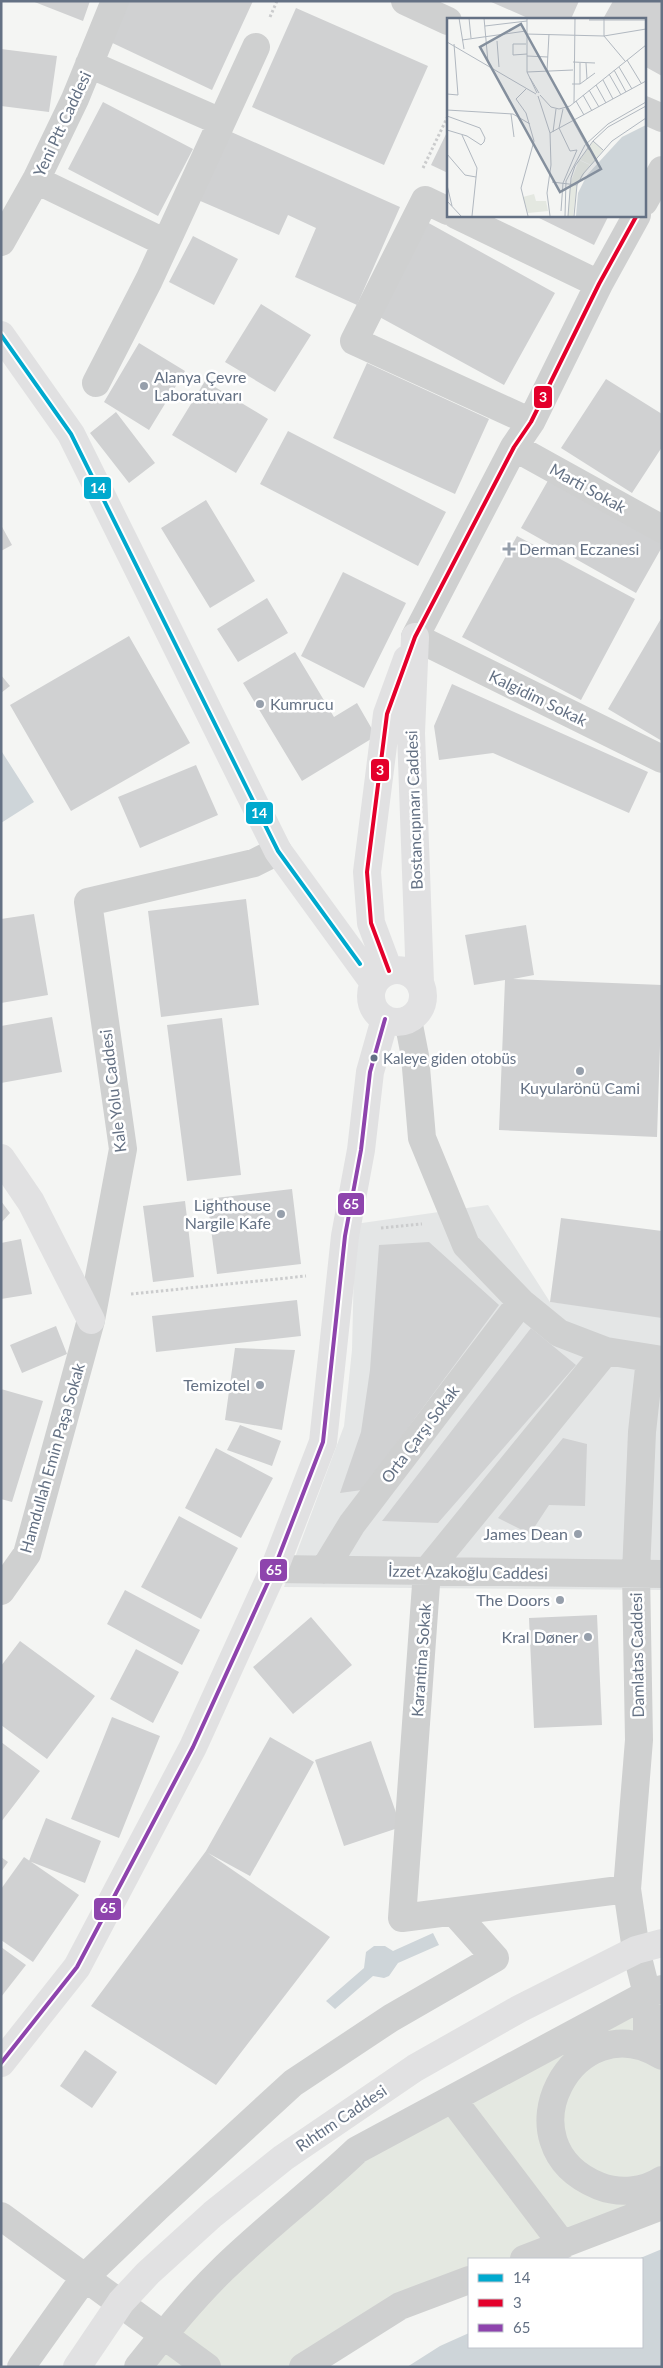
<svg xmlns="http://www.w3.org/2000/svg" width="663" height="2368" viewBox="0 0 663 2368" font-family="Lato,sans-serif">
<style>
.built{fill:#e4e6e6}
.green{fill:#e4e8e1}
.water{fill:#ced5d9}
.building{fill:#d0d1d2}
.lines{fill:none;stroke-linecap:round;stroke-linejoin:round}
.path{stroke:#cbcccd;stroke-width:3;stroke-dasharray:2.5 2.5;stroke-linecap:butt}
.street{stroke:#cfd0d0;stroke-width:28}
.secondary{stroke:#e1e1e2;stroke-width:28}
.bus-1-casing{stroke:#fff;stroke-width:8}
.bus-2-casing{stroke:#fff;stroke-width:8}
.bus-3-casing{stroke:#fff;stroke-width:8}
.bus-1{stroke:#00a9ce;stroke-width:4}
.bus-2{stroke:#e4002b;stroke-width:4}
.bus-3{stroke:#8e44ad;stroke-width:4}
.poi-dot{fill:#969fab;stroke:#fff;stroke-width:2}
.bus-dot{fill:#647184;stroke:#fff;stroke-width:2}
.labels{text-anchor:middle;stroke-width:5;stroke-linejoin:round;paint-order:stroke}
.bus-label{font-size:15px;fill:#647184;stroke:#fff;text-anchor:start}
.street-label{font-size:16px;fill:#647184;stroke:#fff}
.poi-label{font-size:16px;fill:#647184;stroke:#fff;text-anchor:end}
.inset-road{fill:none;stroke:#b1b8c0;stroke-width:1}
.view{fill:#848f9d;fill-opacity:0.15;stroke:#848f9d;stroke-width:2.5}
.inset-edge{fill:none;stroke:#647184;stroke-width:2.5}
.line-badge{stroke:#fff;stroke-width:2}
.badge-label{font-size:14px;text-anchor:middle;font-weight:bold;fill:#fff}
</style>
<rect width="100%" height="100%" fill="#f4f5f3"/>
<path class="built" d="M488 1205 550 1302 662 1314V1590L284 1587 344 1426 352 1350 355 1224Z"/>
<path class="green" d="M662 1995V2199L565 2239 464 2102Z
M451 2108 554 2244 510 2259H469V2274L293 2367H216L173 2332 363 2154Z
M165 2341 198 2367H146Z"/>
<path class="water" d="M2 752 34 802 1 823V753Z
M433 1933 439 1945 398 1963 389 1976 384 1978 373 1976 335 2009 326 2001 364 1968 366 1952 374 1946H385L393 1951Z
M662 2249V2367H407L440 2346 469 2333V2347H642V2259H638Z"/>
<path class="building" d="M32 1H90L83 21Z
M121 1H253L212 90 104 39Z
M489 1H579L571 19H530Z
M613 1H662V76L644 66V19H603Z
M296 8 428 66 384 165 252 107Z
M1 49 57 56 49 112 1 106Z
M103 102 193 149 158 216 68 169Z
M448 130V173L431 165Z
M229 131 400 207 357 305 295 277 316 228 288 215 279 235 198 200Z
M533 215H609L594 245Z
M425 221 555 293 504 385 374 314Z
M193 236 238 259 214 305 169 282Z
M261 304 311 335 275 392 225 362Z
M139 343 185 371 149 430 104 402Z
M367 363 489 419 455 494 333 438Z
M606 379 662 414V447L632 493 561 448Z
M205 381 268 419 236 473 172 435Z
M116 412 155 463 129 483 90 433Z
M288 431 446 512 418 566 260 484Z
M554 470 662 531V547L636 593 521 528Z
M206 500 255 581 210 608 161 528Z
M1 525 12 545 1 551Z
M517 536 635 599 581 700 462 637Z
M343 572 406 603 364 688 301 656Z
M267 598 288 633 238 662 217 629Z
M662 617V741L608 709Z
M129 636 190 743 71 811 10 705Z
M295 652 334 717 357 703 376 736 302 781 243 683Z
M1 675 10 686 1 693Z
M452 684 648 772 629 813 493 753 439 760 434 726Z
M196 765 218 815 140 848 118 797Z
M246 899 259 1005 161 1017 148 911Z
M34 914 48 995 1 1003V919Z
M526 925 534 975 513 979 662 985 657 1137 499 1130 505 980 474 985 465 935Z
M52 1017 62 1072 1 1083V1026Z
M222 1018 241 1175 187 1181 167 1025Z
M292 1189 301 1264 217 1274 207 1199Z
M1 1201 10 1213 1 1223Z
M185 1201 194 1277 153 1282 143 1206Z
M561 1218 662 1231V1318L550 1302Z
M21 1239 32 1294 1 1299V1243Z
M429 1242 499 1305 362 1490 340 1493 361 1432 370 1370 379 1245Z
M297 1300 301 1336 156 1352 152 1316Z
M56 1326 67 1354 22 1373 10 1345Z
M531 1328 576 1365 438 1523 382 1521Z
M235 1348 295 1350 282 1430 225 1420Z
M1 1389 43 1401 12 1502 1 1499Z
M240 1425 281 1441 272 1466 227 1450Z
M563 1438 587 1444 585 1506 549 1505 530 1534 498 1518Z
M216 1448 273 1478 241 1538 185 1508Z
M179 1516 238 1548 201 1619 141 1587Z
M125 1590 200 1630 182 1665 107 1624Z
M597 1615 602 1725 534 1728 529 1618Z
M311 1617 352 1665 293 1714 253 1667Z
M20 1641 95 1696 47 1759 1 1725V1666Z
M136 1649 179 1672 153 1723 110 1699Z
M112 1717 160 1736 119 1838 71 1819Z
M270 1737 314 1762 250 1876 208 1853 330 1937 216 2085 91 2006 206 1851Z
M371 1741 401 1827 344 1846 315 1760Z
M1 1742 40 1771 1 1822Z
M46 1818 101 1841 85 1883 29 1861Z
M1 1857 8 1862 1 1872Z
M24 1857 79 1895 33 1962 1 1940V1889Z
M1 1947 26 1965 1 1997Z
M85 2050 117 2072 92 2108 60 2086Z"/>
<g class="lines">
<path class="path" d="M270 17 277 1
M423 168 448 116
M381 1228 422 1224
M131 1294 306 1276"/>
<path class="street" d="M405 1 448 21
M89 64 221 122
M644 110 662 118
M36 180 166 243
M644 202 662 170
M448 211 425 200 354 341 531 422
M456 215 599 284
M637 215 599 284 531 422 514 447 415 637 662 759
M1 242 36 180 75 99 115 1
M96 383 149 280 256 47
M514 447 662 529
M408 1020 415 1056 422 1138 466 1245 521 1302 559 1333 606 1351 662 1360
M606 1351 427 1571 402 1918 627 1889
M274 1569 662 1574
M324 1570 352 1524 521 1302
M1 1591 27 1554 91 1320 123 1149 88 902 254 863 278 851
M647 2048V1994L636 1950 627 1889 639 1740 636 1573 642 1432 650 1359
M662 2056C574 2001 497 2145 599 2186 619 2194 644 2192 662 2180
M453 2100 563 2245
M1 2216 207 2367
M524 2259 662 2206
M21 2367 85 2277 158 2207 293 2083 391 2018 495 1958 454 1912
M138 2367C165 2333 192 2299 223 2269 266 2227 314 2191 357 2150L647 1994 662 1989
M303 2367 400 2306 469 2280"/>
<path class="secondary" d="M1 335 71 434 278 851 374 983
M415 637 411 733 420 983
M371 996a26 26 0 1 1 52 0a26 26 0 1 1-52 0Z
M389 971 371 923 367 872 387 714 407 659
M1 1158 31 1202 91 1320
M1 2063 77 1967 193 1747 274 1569 323 1442 345 1236 361 1150 370 1072 385 1019
M77 2367 121 2302 148 2273 213 2214 283 2158 415 2068 519 2009 636 1950 662 1943"/>
<g class="bus-1-casing">
<path id="bus-1" d="M1 335 71 434 278 851 360 964"/>
</g>
<g class="bus-2-casing">
<path id="bus-2" d="M389 971 371 923 367 872 387 714 415 637 514 447 531 422 599 284 637 215"/>
</g>
<g class="bus-3-casing">
<path id="bus-3" d="M1 2063 77 1967 193 1747 274 1569 323 1442 345 1236 361 1150 370 1072 385 1019"/>
</g>
<use href="#bus-1" class="bus-1"/>
<use href="#bus-2" class="bus-2"/>
<use href="#bus-3" class="bus-3"/>
</g>
<g class="poi-dot">
<circle cx="144" cy="386" r="5"/>
<path d="M506.5 541.5h5v5h5v5h-5v5h-5v-5h-5v-5h5z"/>
<circle cx="260" cy="704" r="5"/>
<circle cx="580" cy="1071" r="5"/>
<circle cx="281" cy="1214" r="5"/>
<circle cx="260" cy="1385" r="5"/>
<circle cx="578" cy="1534" r="5"/>
<circle cx="560" cy="1600" r="5"/>
<circle cx="588" cy="1637" r="5"/>
</g>
<circle class="bus-dot" cx="374" cy="1058" r="4.5"/>
<g class="labels">
<g class="bus-label">
<text x="383" y="1064">Kaleye giden otobüs</text>
</g>
<g class="street-label">
<text transform="translate(62 124) rotate(-65)" y="6">Yeni Ptt Caddesi</text>
<text transform="translate(588 488) rotate(29)" y="6">Marti Sokak</text>
<text transform="translate(538 698) rotate(26)" y="6">Kalgidim Sokak</text>
<text transform="translate(414 810) rotate(-92)" y="6">Bostancıpınarı Caddesi</text>
<text transform="translate(113 1091) rotate(-97)" y="6">Kale Yolu Caddesi</text>
<text transform="translate(420 1434) rotate(-53)" y="6">Orta Çarşı Sokak</text>
<text transform="translate(52 1458) rotate(-74)" y="6">Hamdullah Emin Paşa Sokak</text>
<text transform="translate(468 1572) rotate(1)" y="6">İzzet Azakoğlu Caddesi</text>
<text transform="translate(637 1655) rotate(-91)" y="6">Damlatas Caddesi</text>
<text transform="translate(421 1660) rotate(-86)" y="6">Karantina Sokak</text>
<text transform="translate(341 2118) rotate(-34)" y="6">Rıhtım Caddesi</text>
</g>
<g class="poi-label">
<text x="154" y="383" text-anchor="start">Alanya Çevre<tspan x="154" dy="18">Laboratuvarı</tspan></text>
<text x="519" y="555" text-anchor="start">Derman Eczanesi</text>
<text x="270" y="710" text-anchor="start">Kumrucu</text>
<text x="580" y="1094" text-anchor="middle">Kuyularönü Cami</text>
<text x="271" y="1211">Lighthouse<tspan x="271" dy="18">Nargile Kafe</tspan></text>
<text x="250" y="1391">Temizotel</text>
<text x="568" y="1540">James Dean</text>
<text x="550" y="1606">The Doors</text>
<text x="578" y="1643">Kral Døner</text>
</g>
</g>
<g transform="translate(447 18)">
<rect width="199" height="199" fill="#f4f5f3"/>
<path d="M146 123 156 132 144 147 133 142ZM132 142 143 147 130 167 126 198H121L123 166ZM87 176 89 183H99L101 193 81 195 76 179Z" fill="#e4e8e1"/>
<path d="M199 107V198H129L131 175 140 157 175 119Z" fill="#ced5d9"/>
<path class="inset-road" d="M12 0 17 31M22 0 24 20M37 0 41 44M80 0V54L90 75M157 0V18L178 43M142 2H199M38 8 80 3M79 16 157 18 199 11M15 22 79 13M50 23 52 49M0 24 89 76M79 26H66V37L80 36M80 38 101 39M180 42 194 65M126 44 148 45M139 45 140 61M172 49 185 71M167 52 179 74M100 53 102 16M80 54 126 52M162 56 174 77M83 60 92 75M156 62 166 81M125 66H133L148 55M133 66V45M149 67 159 85M79 71 69 81 79 95 87 123 74 170 81 198M142 72 152 89M0 76 11 77 7 26M93 77 104 89 112 91 123 88 199 27M136 77 145 93M91 78 103 115 104 147 100 175 103 198M129 83 137 97M127 85 128 0M119 90 142 132M0 92 66 96 83 106M64 96 67 119M0 98 33 110 38 120 37 124 34 127 20 118 0 112M106 114 109 91M103 115 199 63M15 117 30 150 25 198M156 132 146 123 161 109 199 88M0 136 18 157 29 159M105 164 130 167M0 167 5 188M0 183 14 198M114 193 116 165 130 132 123 133 112 110 116 91M118 198 119 163 138 127 161 106 199 84M121 198 124 160 128 148 146 123M127 198 130 167 136 156 165 123 199 100"/>
<path class="view" d="M74 6 154 151 113 174 33 29Z"/>
<rect width="199" height="199" class="inset-edge"/>
</g>
<g class="line-badge">
<rect x="533" y="385" width="20" height="24" rx="5" fill="#e4002b"/>
<rect x="83" y="476" width="29" height="24" rx="5" fill="#00a9ce"/>
<rect x="370" y="758" width="20" height="24" rx="5" fill="#e4002b"/>
<rect x="245" y="801" width="29" height="24" rx="5" fill="#00a9ce"/>
<rect x="337" y="1192" width="28" height="24" rx="5" fill="#8e44ad"/>
<rect x="259" y="1558" width="29" height="24" rx="5" fill="#8e44ad"/>
<rect x="93" y="1897" width="29" height="24" rx="5" fill="#8e44ad"/>
</g>
<g class="badge-label">
<text x="543" y="402">3</text>
<text x="98" y="493">14</text>
<text x="380" y="775">3</text>
<text x="259" y="818">14</text>
<text x="351" y="1209">65</text>
<text x="274" y="1575">65</text>
<text x="108" y="1913">65</text>
</g>
<rect width="663" height="2368" fill="none" stroke="#647184" stroke-width="5"/>
<rect x="468" y="2258" width="175" height="90" fill="#ffffff" stroke="#c1c6ce"/>
<rect x="478" y="2274" width="25" height="8" fill="#00a9ce" stroke="#c1c6ce"/>
<text x="513" y="2283" font-size="15" fill="#647184">14</text>
<rect x="478" y="2299" width="25" height="8" fill="#e4002b" stroke="#c1c6ce"/>
<text x="513" y="2308" font-size="15" fill="#647184">3</text>
<rect x="478" y="2324" width="25" height="8" fill="#8e44ad" stroke="#c1c6ce"/>
<text x="513" y="2333" font-size="15" fill="#647184">65</text>
</svg>
